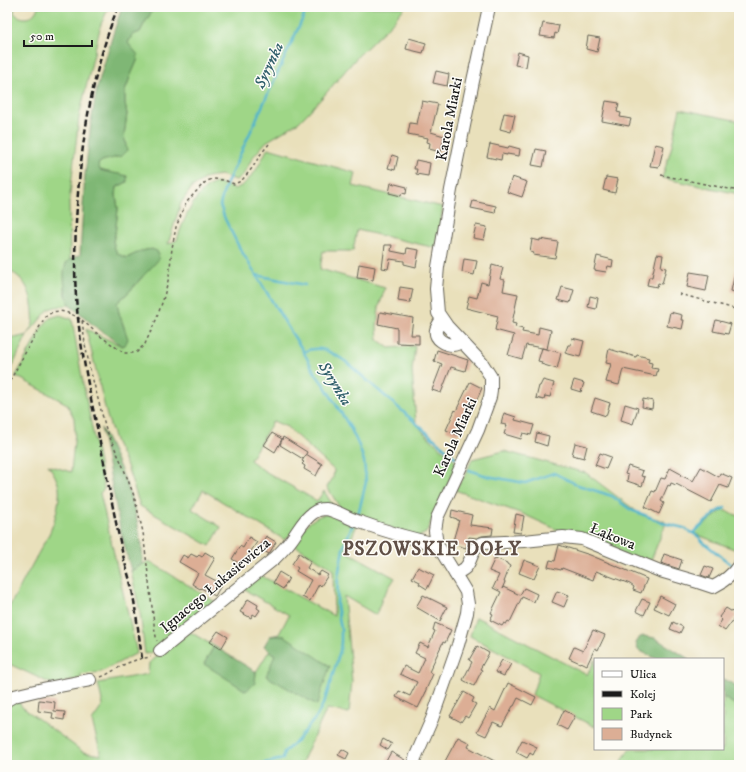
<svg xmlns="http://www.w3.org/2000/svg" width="746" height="772" viewBox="0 0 746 772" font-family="'IM FELL DW Pica',serif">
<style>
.green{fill:#9fd687;stroke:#5e7952}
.forest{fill:#7fb774;stroke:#4e6a48}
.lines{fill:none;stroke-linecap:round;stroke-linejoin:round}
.stream{stroke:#4eb3cd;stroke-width:2.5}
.building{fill:#dcae95}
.minor-casing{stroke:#646154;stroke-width:14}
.path{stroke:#646154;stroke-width:1.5;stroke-dasharray:3 3;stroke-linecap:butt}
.minor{stroke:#fff;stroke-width:12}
.rail{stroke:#1c1c1c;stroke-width:2.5;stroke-dasharray:6 3;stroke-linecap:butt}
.labels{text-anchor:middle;stroke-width:3;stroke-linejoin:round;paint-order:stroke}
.street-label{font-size:15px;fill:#1c1c1c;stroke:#fdfcf7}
.water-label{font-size:16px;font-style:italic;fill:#32606c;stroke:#fdfcf7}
.district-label{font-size:19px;font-weight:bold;letter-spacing:1px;fill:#5f4f46;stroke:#fdfcf7}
</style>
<rect width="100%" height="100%" fill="#fdfcf7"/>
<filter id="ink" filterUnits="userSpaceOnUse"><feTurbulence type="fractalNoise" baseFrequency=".025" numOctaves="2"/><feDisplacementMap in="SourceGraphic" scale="8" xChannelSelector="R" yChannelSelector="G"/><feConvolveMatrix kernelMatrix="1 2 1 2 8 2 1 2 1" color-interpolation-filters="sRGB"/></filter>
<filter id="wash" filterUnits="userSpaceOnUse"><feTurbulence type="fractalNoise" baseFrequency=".012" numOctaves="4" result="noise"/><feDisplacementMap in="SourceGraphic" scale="16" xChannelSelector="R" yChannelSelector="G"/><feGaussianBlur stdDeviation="0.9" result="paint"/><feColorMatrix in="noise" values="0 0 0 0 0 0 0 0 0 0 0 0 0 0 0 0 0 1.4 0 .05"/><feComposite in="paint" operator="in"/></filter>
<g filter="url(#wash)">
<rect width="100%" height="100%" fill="#e9e0bb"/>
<path class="green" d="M7 7H15L14 13C24 22 34 18 38 7H109L101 24 79 117 69 203 70 259 66 263 65 291 69 305 55 307 49 309 27 335 9 374 7 373V335L15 338 27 335C29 331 32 327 33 323 34 319 33 315 33 311 31 292 25 277 7 270Z
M154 7H405L391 24 358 56 321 99 299 122 266 142 253 157 243 175 236 180 221 175 207 177 192 187 181 203 168 244 177 240C182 223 197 186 217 183 222 183 230 187 235 189L243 185 255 172 268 148 356 173 353 186 443 207 436 248 357 230 353 251H323L320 269 385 288 379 307 377 327 378 340 389 348 415 346 412 370 416 423 424 433 457 463 426 533 418 537 342 511 327 487 333 478 334 470 287 427 273 421 250 460 263 470 317 501 324 491 335 509 321 505 285 540 203 490 192 509 221 527 210 546 140 506 127 466 116 443 107 416 86 329 122 346 125 345 124 327 119 313 117 303C121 299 125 296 129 292 137 285 141 277 149 270L153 249 146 250 126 258 118 254 115 249 113 241 115 234 118 209 116 195 117 187 127 182 111 173 100 170 98 164 102 161 126 151 124 135 127 114 125 104V91L130 77 137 61 128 43 132 35 140 32 144 24Z
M680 109 739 121V194L662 178 671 149Z
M60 315 72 319 81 372 104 489 100 493 137 653 101 672 80 675 82 678 54 685 7 663V611L45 541C53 530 61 501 59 487 57 479 53 471 48 465L71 472 75 432 74 418 67 404 16 376 42 327 50 318Z
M504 451 586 473 640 514 664 521 666 523 649 565 562 532 523 514 455 490 466 474 472 459Z
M723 510 739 516V551L693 533Z
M326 514 357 525 346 551 395 578 383 596 376 615 344 596 352 681 349 713 327 709 313 738 301 765H7V704L17 698 22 707 83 752 101 755 92 721 103 705 98 683 148 674 149 663 190 632 214 646 204 664 255 683 256 672 269 651 275 655 285 636H270L279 634 289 615 243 589 260 575 334 616 333 569 291 543C301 532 310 517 326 514Z
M149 561 217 603 162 645 150 653 145 654 140 612 131 571Z
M476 617 587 675 595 659V727L532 695 539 673 470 636Z
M723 697 739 707V765H620L629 749H723Z"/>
<path class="forest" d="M122 7H155L144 24 140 32 132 35 128 43 138 55 137 61 130 77 125 91V104L127 114 124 135 127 151 122 156 102 161 98 164 100 170C109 173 118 173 127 176V182L117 187 116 195 118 209 115 234 113 241 115 249 118 254 127 258C135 254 148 246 157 251L159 259 149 270 143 276 129 292 123 297 117 303 119 313 128 339 125 345 122 346 93 325 81 314 69 305C66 295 60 269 68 261 71 258 76 257 80 255L85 175 91 123 97 88 114 31Z
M101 428C119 462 134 498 140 536 142 545 142 555 143 564L131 571 120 528Z
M270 636H285L330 666 317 705 266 676 275 655 264 646Z
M644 636 655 638 689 659H657L638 650 636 643 640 637Z
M214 646 256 672 255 683 246 691 204 664Z
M723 679 739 687V707L723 697Z"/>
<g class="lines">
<path class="stream" d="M308 7 225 187 220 205 225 219 239 247 283 319 289 329 302 349 315 373 324 385 351 429 359 446 364 461 366 482 359 511 356 517
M256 275 305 285
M303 352C321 344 330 352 345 361L456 458
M469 470 487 476 525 483 554 473 578 485 612 496 631 510 647 516 663 523 684 528 699 537 703 542 733 566
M693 533 718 511 725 508
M256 765 283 759 284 752 297 741 317 716 325 700 340 651 341 642V629L337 606 338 577 343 549 353 523"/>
</g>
<g id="blocks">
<path class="building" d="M543 23 559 26 557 34 555 33 554 38 540 36Z
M588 36 600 38 597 52 586 49Z
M409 38 426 43 423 53 406 49Z
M518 52 528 55 526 67 515 65Z
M436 71 449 74 447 86 433 83Z
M422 101 438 104 431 132 444 136 441 152 429 149 430 143 427 142 428 138 408 134 410 123 417 124Z
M606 101 619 103 617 112 621 113 620 117 631 119 629 126 602 121Z
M504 113 515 115 511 132 500 129Z
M490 144 508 148 509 146 520 149 519 156 507 154V155L502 154 501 160 487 157Z
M655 144 664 146 659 167 650 166Z
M536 149 546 151 543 167 532 165Z
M392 155 398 157 395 170 388 168Z
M416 160 430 163 428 176 416 174 417 169H414Z
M512 177 527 182 522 197 507 192Z
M606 177 618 179 615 193 603 190Z
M391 183 407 187 406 194 402 193 401 196 389 193Z
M473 201 496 206 495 213 471 208Z
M476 225 487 227 484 240 473 238Z
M532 239 540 241V239L558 242 555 258 533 255 534 253 530 252Z
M385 245H392L391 251 406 254 407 248 419 250 416 267 404 264V261L390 259 388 269 382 268Z
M657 254 663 255 661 267 666 268 662 284 658 283 657 287 647 285 649 277H652Z
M597 256 613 260 612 267 608 266 606 272 594 270Z
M464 259 477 261 474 275 462 272Z
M359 264 375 267 373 280 357 278Z
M492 265 503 268 500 279 505 280 503 291 518 294 512 323 516 324 515 327 523 329 522 332 538 335 539 327 551 330 547 349 526 345 522 359 508 355 514 335 495 330 498 316 466 308 469 296 477 298 481 282 488 284Z
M736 269 739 270V287L738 293 731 291Z
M690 272 709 275 706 291 687 287Z
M400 287 413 289 410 303 398 301Z
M562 287 574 290 570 303 558 300Z
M590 296 598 298 596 309 588 307Z
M380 312 413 318 411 335H419V344L397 343V328L378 324Z
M670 312 682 315 681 320H684L682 329 667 326Z
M716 320 731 324 728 334 713 331Z
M572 338 584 341 580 357 565 353 568 345H571Z
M542 348 561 353 557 369 541 364 542 362 538 361Z
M609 349 636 357 637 355 649 358 648 362 652 363 651 368 658 369 656 376 623 369 619 385 606 382 611 364 606 363Z
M437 350 468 360 465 371 451 367 441 393 432 390 442 364 434 361Z
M543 380 554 383 550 397 545 396 544 400 536 398 539 386H540Z
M574 380 584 383 581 392 571 389Z
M470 382 482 388 474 406 471 405 458 435 446 430 455 410 456 411Z
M595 398 610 403 606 416 591 411Z
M643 399 653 401 652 409 642 407Z
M625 404 638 408 633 424 621 420Z
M504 413 516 417 515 420 534 425 531 435 523 433 521 439 504 434 507 425 501 424Z
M272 433 282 439 275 452 264 445Z
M537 433 549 436 547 446 535 442Z
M283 437 307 452 306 454 322 464 316 476 304 469 305 466 302 464 304 462 302 461 306 455 303 459 280 445Z
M575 443 587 446 584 458 572 455Z
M600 453 611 457 606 469 595 465Z
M628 466 643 471 641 476 645 477 642 486 627 481 628 475 625 474Z
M701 467 719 477 720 473 732 478 728 488 720 485 711 502 676 484V485L671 483 670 486 668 485 661 501 664 503 659 514 645 507 652 491 655 492 661 478 665 479 670 468 681 474 680 475 693 481Z
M452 510 472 515 470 525 493 528 492 535 482 536 477 538 469 537 466 548 452 544 459 520H457V519L451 517Z
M516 514 524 516 521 533 513 532Z
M266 536 276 542 270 552 269 554 259 548Z
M249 537 257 542 242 565 232 559 240 546 243 548Z
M559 545 590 555 647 579 641 593 633 590 634 587 630 584 596 571 593 580 562 568 561 570 548 567 550 560 555 561Z
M205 552 215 558 205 575 222 584 215 596 201 588 200 589 192 584 198 573 179 562 183 555 188 558 191 554 197 557 199 555 202 557Z
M299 553 311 561 307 568 318 575 321 571 328 575 321 586 319 584 310 601 302 597 311 580 296 571 298 568 292 564Z
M664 554 682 560 679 569 661 563Z
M495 558 507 563V564L510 566 504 582H505L502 589 503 587 520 595 524 588 537 594 534 602 522 597 510 622 508 621 506 624 504 623 502 626 490 620 493 614 491 613 501 592 493 588 499 575 489 571Z
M524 560 540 566 534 579 519 573Z
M705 566 713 569 709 578 701 575Z
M418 567 434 575 427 589 419 584 420 582 412 578Z
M279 572 289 578 283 589 273 583Z
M557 591 569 595 564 607 552 602Z
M423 595 447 607 440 621 416 607Z
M660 596 675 604 669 615 654 608Z
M248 599 258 605 257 608 260 610 256 616 253 614 251 618 240 612Z
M642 599 650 602 644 615 636 611Z
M726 608 737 615 725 631 718 626 722 620 719 617Z
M673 622 683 627 680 633 670 629Z
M435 623 451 630 445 643 443 642 429 672 433 674 425 692H426L418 708 396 697 399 691 410 696 417 682 400 674 404 666 418 673 425 658 415 653 420 643 428 647 435 631 433 630Z
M593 630 605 635 598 650 595 648 587 665 581 662 580 663 569 658 574 647 583 651Z
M218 631 228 637 221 649 210 642Z
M477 646 489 653 480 669 482 670 474 686 463 680 472 662 469 660Z
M502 660 511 664 504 676 495 672Z
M508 683 536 697 532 705 518 698 514 706H513L502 726 493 722 486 736 477 732 490 708 495 711Z
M464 692 474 698 472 702 476 704 468 718 465 716 461 722 450 716Z
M39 700 55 702 54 711 65 712 64 720 52 718 53 713 38 711Z
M564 710 575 716 567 730 557 725Z
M458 737 470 743 468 747 502 765H443Z
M383 739 392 744 388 750 380 745Z
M522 740 537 747 533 755 530 753 527 758 516 752Z
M342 749 349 753 346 759 338 755Z
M391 752 405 760 402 765H384Z"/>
</g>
</g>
<g filter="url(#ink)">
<use href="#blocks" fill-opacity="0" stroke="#646154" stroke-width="1"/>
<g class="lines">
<g class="minor-casing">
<path id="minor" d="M442 319C440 322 437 326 436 330 434 339 446 345 453 345 456 345 459 343 462 342
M455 574C458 572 464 570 466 567 473 559 471 547 483 543L524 541 563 537 582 539 660 571 698 582 713 587C723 582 733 574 739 565
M160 651 275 558C280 553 284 549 288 544 297 534 302 520 313 513 317 510 321 509 325 509 336 510 349 519 360 522 385 531 411 539 437 544
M7 700 14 696 43 689 90 680
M414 765 415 758 432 719 458 645 467 613 468 604 466 592 437 544 435 531 437 518 478 430 490 397 491 390V377L482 363 447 326 438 313 436 289 438 267 451 190 473 81 489 7"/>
</g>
<path class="path" d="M661 175 739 191
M679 294 713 303 739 310
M82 320 100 336 124 353H136L145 344 156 320 163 300 169 277 172 248 176 227 186 203 202 185 207 181 213 179 224 180 234 184 239 182 243 179 253 167 260 155 269 144
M7 386 45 317C47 316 50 313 53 312 63 309 74 315 82 320L85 344 90 369 106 429 122 464 134 496 143 532 155 632 157 641
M101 677C109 674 116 669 123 665 132 661 141 658 151 657"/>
<use href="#minor" class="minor"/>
<path class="rail" d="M118 7C91 73 80 150 76 222 75 254 74 286 78 318 82 355 89 391 97 427 105 468 113 509 122 551 125 564 129 576 132 589 136 612 139 635 142 659"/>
</g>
</g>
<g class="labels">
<g class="street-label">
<text transform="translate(449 119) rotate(-79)" y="5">Karola Miarki</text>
<text transform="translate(455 437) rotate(-66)" y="5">Karola Miarki</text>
<text transform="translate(613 536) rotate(22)" y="5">Łąkowa</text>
<text transform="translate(215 585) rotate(-40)" y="5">Ignacego Łukasiewicza</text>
</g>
<g class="water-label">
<text transform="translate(268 65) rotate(-65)" y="6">Syrynka</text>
<text transform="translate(336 383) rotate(58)" y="6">Syrynka</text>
</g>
<g class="district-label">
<text x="432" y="555">PSZOWSKIE DOŁY</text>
</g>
</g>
<rect width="746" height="772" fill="none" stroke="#fdfcf7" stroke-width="24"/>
<rect x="594" y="658" width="130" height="92" fill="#fdfcf7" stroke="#a3a29f"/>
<rect x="602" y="671" width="20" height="6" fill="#ffffff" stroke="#a3a29f"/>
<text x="630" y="678" font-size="12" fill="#1c1c1c">Ulica</text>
<rect x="602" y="691" width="20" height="6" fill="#1c1c1c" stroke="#a3a29f"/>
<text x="630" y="698" font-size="12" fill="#1c1c1c">Kolej</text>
<rect x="602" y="708" width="20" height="12" fill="#9fd687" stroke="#a3a29f"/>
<text x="630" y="718" font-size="12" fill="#1c1c1c">Park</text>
<rect x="602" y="728" width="20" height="12" fill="#dcae95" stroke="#a3a29f"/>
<text x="630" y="738" font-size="12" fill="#1c1c1c">Budynek</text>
<path d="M24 40v6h68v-6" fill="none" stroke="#1c1c1c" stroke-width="2"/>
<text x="30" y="40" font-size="12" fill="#1c1c1c" stroke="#fdfcf7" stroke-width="3" paint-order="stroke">50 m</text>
</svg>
